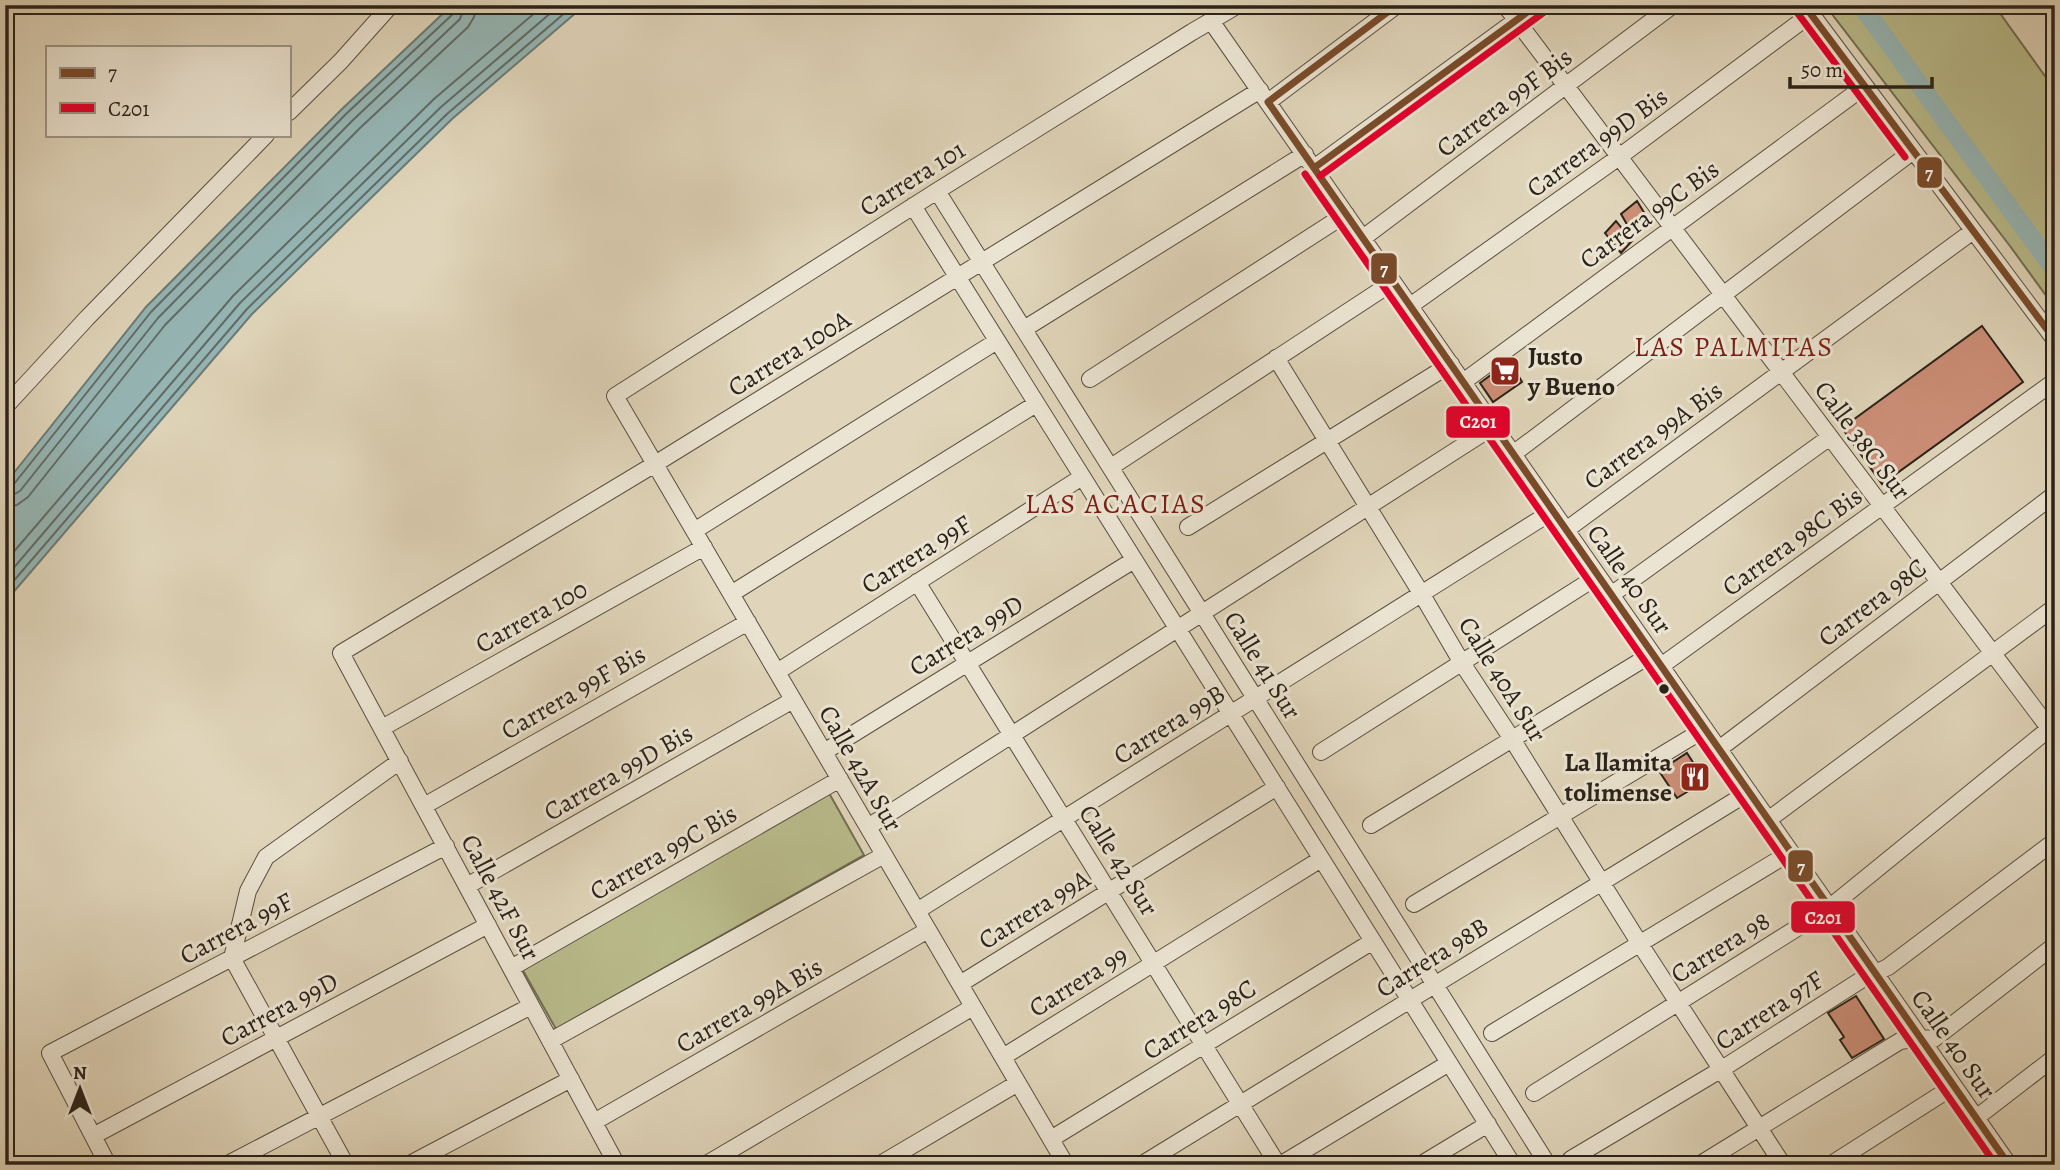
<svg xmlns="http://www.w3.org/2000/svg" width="2060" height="1170" viewBox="0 0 2060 1170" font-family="Alegreya,serif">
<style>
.green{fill:#b9bb8b;stroke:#726e52;stroke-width:2}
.water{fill:#96b7b6;stroke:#6b7b77;stroke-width:2}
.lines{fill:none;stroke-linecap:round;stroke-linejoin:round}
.shore{stroke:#606c68;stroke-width:2}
.canal{stroke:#96b7b6;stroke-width:19}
.building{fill:#cc8e77;stroke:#2a2219;stroke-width:2}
.street-casing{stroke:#584f41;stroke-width:18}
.street{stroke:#ebe4d2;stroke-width:16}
.bus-1-casing{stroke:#ebe4d2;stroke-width:12}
.bus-2-casing{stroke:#ebe4d2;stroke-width:12}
.bus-1{stroke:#7a4b2a;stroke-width:7}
.bus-2{stroke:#e4002b;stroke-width:7}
.bus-dot{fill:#2a2219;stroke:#ebe4d2;stroke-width:2.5}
.labels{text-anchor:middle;stroke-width:6;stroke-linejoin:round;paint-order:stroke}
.street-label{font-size:26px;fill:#2a2219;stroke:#ebe4d2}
.poi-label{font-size:26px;font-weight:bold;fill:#2a2219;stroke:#ebe4d2;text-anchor:start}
.neighbourhood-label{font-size:28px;letter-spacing:2px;fill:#7a1f14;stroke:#ebe4d2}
.line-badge{stroke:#ebe4d2;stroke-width:2.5}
.badge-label{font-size:19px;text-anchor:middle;font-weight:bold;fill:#fff}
</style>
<rect width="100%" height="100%" fill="#e0d5ba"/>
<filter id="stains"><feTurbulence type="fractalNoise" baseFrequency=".00286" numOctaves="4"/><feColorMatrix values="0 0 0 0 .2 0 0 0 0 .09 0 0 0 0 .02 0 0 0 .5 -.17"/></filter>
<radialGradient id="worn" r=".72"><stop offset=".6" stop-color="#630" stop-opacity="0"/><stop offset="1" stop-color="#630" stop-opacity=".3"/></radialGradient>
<path class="green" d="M1825 5H1994L2055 90V308L2010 246Z
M829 793 864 855 556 1029 521 967Z"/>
<path class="water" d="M452 5H585L452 119 252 314 5 602V484L146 307 342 109Z"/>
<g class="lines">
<path class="shore" d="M5 488 14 484 151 312 346 114 454 13 456 5
M5 496 13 495 20 491 158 318 353 120 460 19 465 5
M5 507 17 505 28 497 165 325 360 128 468 27 474 17 476 5
M5 562 233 296 434 99 544 5
M5 578 240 303 441 107 560 5
M5 591 247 309 447 114 574 5"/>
<path class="canal" d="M1861 5 2055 270"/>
</g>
<path class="building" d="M1637 201 1645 214 1629 228 1621 214Z
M1616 221 1632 241 1621 253 1605 233Z
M1982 326 2023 382 1882 484 1842 428Z
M1510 361 1522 382 1493 402 1480 383Z
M1687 753 1705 781 1677 798 1659 771Z
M1856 996 1884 1039 1852 1058 1840 1040 1844 1037 1828 1013Z"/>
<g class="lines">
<g class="street-casing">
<path id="street" d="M1505 5 2055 736
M1806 7 2055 340
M1211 21 2009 1165
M1268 102 1397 5
M289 112 341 61 391 5
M1314 168 1537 5
M937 191 1548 1165
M913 206 1513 1165
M1363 238 1673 5
M1410 306 1619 157 1811 14
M1024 329 1305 154
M1276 358 1421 593 1462 663 1512 739 1640 944 1783 1165
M1090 379 1346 214
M1463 382 1865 86
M5 407 87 318 266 135
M1513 454 1913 151
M1111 467 1393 282
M1188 527 1451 364
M1566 530 1973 231
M694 531 997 341
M917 582 1278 1165
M731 594 1036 404
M1611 595 1830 437
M1661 666 2055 381
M777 672 1082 477
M382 728 704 547
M1719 749 2055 494
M824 752 1134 560
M1321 752 1598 576
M424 806 748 622
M1768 820 2055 607
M1371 825 1652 654
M868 827 1494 426
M467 886 793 700
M1414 904 1705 729
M917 911 1553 511
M511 968 840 779
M960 984 1277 787
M1492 1033 1791 852
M550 1041 884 855
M1003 1057 1321 859
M1534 1093 1829 908 2055 724
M1976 1118 2055 1057
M594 1122 928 930
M93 1136 488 925
M1051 1139 1373 941
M1571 1159 1722 1069 1861 980 1888 967 2055 841
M108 1165 50 1053 446 846
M226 1165 531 1006
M346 1165 232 958 248 891 266 857 400 761
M408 1165 571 1079
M617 1165 341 653 655 464 1260 90
M705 1165 973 1007
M879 1165 1018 1083
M1066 1165 615 396 937 191 1192 32 1238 5
M1141 1165 1749 792
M1280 1165 1449 1063
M1420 1165 1488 1124
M1699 1165 1900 1041 1920 1038 1934 1039 2055 945
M1830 1165 1954 1086
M1983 1165 2001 1154"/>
</g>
<use href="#street" class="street"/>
<g class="bus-1-casing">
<path id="bus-1" d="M1397 5 1268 102 2009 1165
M1804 5 2055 340
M1314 168 1537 5"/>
</g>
<g class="bus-2-casing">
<path id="bus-2" d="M1796 11 1905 157
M1305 174 1996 1165
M1320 176 1543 13"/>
</g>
<use href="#bus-1" class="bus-1"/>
<use href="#bus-2" class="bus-2"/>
</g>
<defs>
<g id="supermarket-square" transform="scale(1.575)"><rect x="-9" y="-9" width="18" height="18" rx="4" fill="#8f2418" stroke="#ebe4d2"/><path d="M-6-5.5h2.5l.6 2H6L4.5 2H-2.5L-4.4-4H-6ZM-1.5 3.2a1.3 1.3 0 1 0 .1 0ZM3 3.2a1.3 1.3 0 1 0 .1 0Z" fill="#fff"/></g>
<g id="restaurant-square" transform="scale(1.575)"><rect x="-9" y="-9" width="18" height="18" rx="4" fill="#8f2418" stroke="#ebe4d2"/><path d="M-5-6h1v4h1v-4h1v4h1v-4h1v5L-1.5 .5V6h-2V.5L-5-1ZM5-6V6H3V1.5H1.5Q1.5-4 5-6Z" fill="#fff"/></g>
</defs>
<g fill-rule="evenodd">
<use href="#supermarket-square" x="1505" y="371"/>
<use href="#restaurant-square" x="1695" y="777"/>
</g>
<circle class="bus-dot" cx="1664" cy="689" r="6"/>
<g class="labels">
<g class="street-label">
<text transform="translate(1504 102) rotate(-37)" y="9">Carrera 99F Bis</text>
<text transform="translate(1597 142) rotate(-36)" y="9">Carrera 99D Bis</text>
<text transform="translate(912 178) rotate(-32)" y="9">Carrera 101</text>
<text transform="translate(1649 214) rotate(-36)" y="9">Carrera 99C Bis</text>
<text transform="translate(789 353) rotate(-32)" y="9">Carrera 100A</text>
<text transform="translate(1653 435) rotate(-36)" y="9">Carrera 99A Bis</text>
<text transform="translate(1863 440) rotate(53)" y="9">Calle 38C Sur</text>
<text transform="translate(1792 541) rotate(-36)" y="9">Carrera 98C Bis</text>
<text transform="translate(916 554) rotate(-32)" y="9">Carrera 99F</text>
<text transform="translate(1630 579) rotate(55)" y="9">Calle 40 Sur</text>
<text transform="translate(1872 602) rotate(-37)" y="9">Carrera 98C</text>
<text transform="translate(531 616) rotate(-29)" y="9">Carrera 100</text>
<text transform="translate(966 635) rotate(-32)" y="9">Carrera 99D</text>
<text transform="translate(1263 665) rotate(58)" y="9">Calle 41 Sur</text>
<text transform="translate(1503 679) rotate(58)" y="9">Calle 40A Sur</text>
<text transform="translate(573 692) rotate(-30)" y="9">Carrera 99F Bis</text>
<text transform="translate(1169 724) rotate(-32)" y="9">Carrera 99B</text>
<text transform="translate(861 768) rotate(60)" y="9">Calle 42A Sur</text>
<text transform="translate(618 772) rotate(-30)" y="9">Carrera 99D Bis</text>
<text transform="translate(663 852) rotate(-30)" y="9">Carrera 99C Bis</text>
<text transform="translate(1119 860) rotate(58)" y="9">Calle 42 Sur</text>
<text transform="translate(501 897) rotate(62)" y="9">Calle 42F Sur</text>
<text transform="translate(1034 909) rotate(-32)" y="9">Carrera 99A</text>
<text transform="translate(236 928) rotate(-28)" y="9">Carrera 99F</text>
<text transform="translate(1720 947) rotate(-32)" y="9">Carrera 98</text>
<text transform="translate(1432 957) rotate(-32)" y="9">Carrera 98B</text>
<text transform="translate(1078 981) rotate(-32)" y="9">Carrera 99</text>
<text transform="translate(749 1005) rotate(-30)" y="9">Carrera 99A Bis</text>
<text transform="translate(279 1009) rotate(-28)" y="9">Carrera 99D</text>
<text transform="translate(1769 1010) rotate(-33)" y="9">Carrera 97F</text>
<text transform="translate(1199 1019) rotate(-32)" y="9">Carrera 98C</text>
<text transform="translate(1954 1044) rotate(55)" y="9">Calle 40 Sur</text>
</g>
<g class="poi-label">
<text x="1528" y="365">Justo<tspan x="1528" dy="30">y Bueno</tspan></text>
<text x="1672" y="771" text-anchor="end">La llamita<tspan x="1672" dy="30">tolimense</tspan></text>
</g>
<g class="neighbourhood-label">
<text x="1734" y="356">LAS PALMITAS</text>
<text x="1116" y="513">LAS ACACIAS</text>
</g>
</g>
<g class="line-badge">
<rect x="1916" y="156" width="27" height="33" rx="7" fill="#7a4b2a"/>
<rect x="1370" y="252" width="28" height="33" rx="7" fill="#7a4b2a"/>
<rect x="1445" y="405" width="66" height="34" rx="7" fill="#e4002b"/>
<rect x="1787" y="849" width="27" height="34" rx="7" fill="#7a4b2a"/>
<rect x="1790" y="900" width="66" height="34" rx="7" fill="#e4002b"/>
</g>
<g class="badge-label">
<text x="1929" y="179">7</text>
<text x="1384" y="275">7</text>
<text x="1478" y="428">C201</text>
<text x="1801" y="873">7</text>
<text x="1823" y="924">C201</text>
</g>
<rect width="2060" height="1170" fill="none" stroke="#e0d5ba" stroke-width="28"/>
<rect x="7" y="7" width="2046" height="1156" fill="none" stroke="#2a2219" stroke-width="3.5"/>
<rect x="14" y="14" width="2032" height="1142" fill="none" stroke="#2a2219" stroke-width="2"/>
<rect x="46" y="46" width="245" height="91" fill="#ebe4d2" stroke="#9e9688" stroke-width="2"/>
<rect x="60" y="68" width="35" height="10" fill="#7a4b2a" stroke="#9e9688" stroke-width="2"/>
<text x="108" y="80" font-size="21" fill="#2a2219">7</text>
<rect x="60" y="103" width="35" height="10" fill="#e4002b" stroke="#9e9688" stroke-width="2"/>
<text x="108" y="116" font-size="21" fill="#2a2219">C201</text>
<g transform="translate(80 1089)" stroke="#ebe4d2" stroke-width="5" paint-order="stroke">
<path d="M0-5L12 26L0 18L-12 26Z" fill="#2a2219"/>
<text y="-10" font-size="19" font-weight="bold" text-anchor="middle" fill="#2a2219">N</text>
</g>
<path d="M1790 77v10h142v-10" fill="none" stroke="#2a2219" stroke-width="3.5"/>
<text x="1801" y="77" font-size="21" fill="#2a2219" stroke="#ebe4d2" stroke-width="5" paint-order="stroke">50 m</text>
<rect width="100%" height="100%" filter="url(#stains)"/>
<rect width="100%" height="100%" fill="url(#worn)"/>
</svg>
